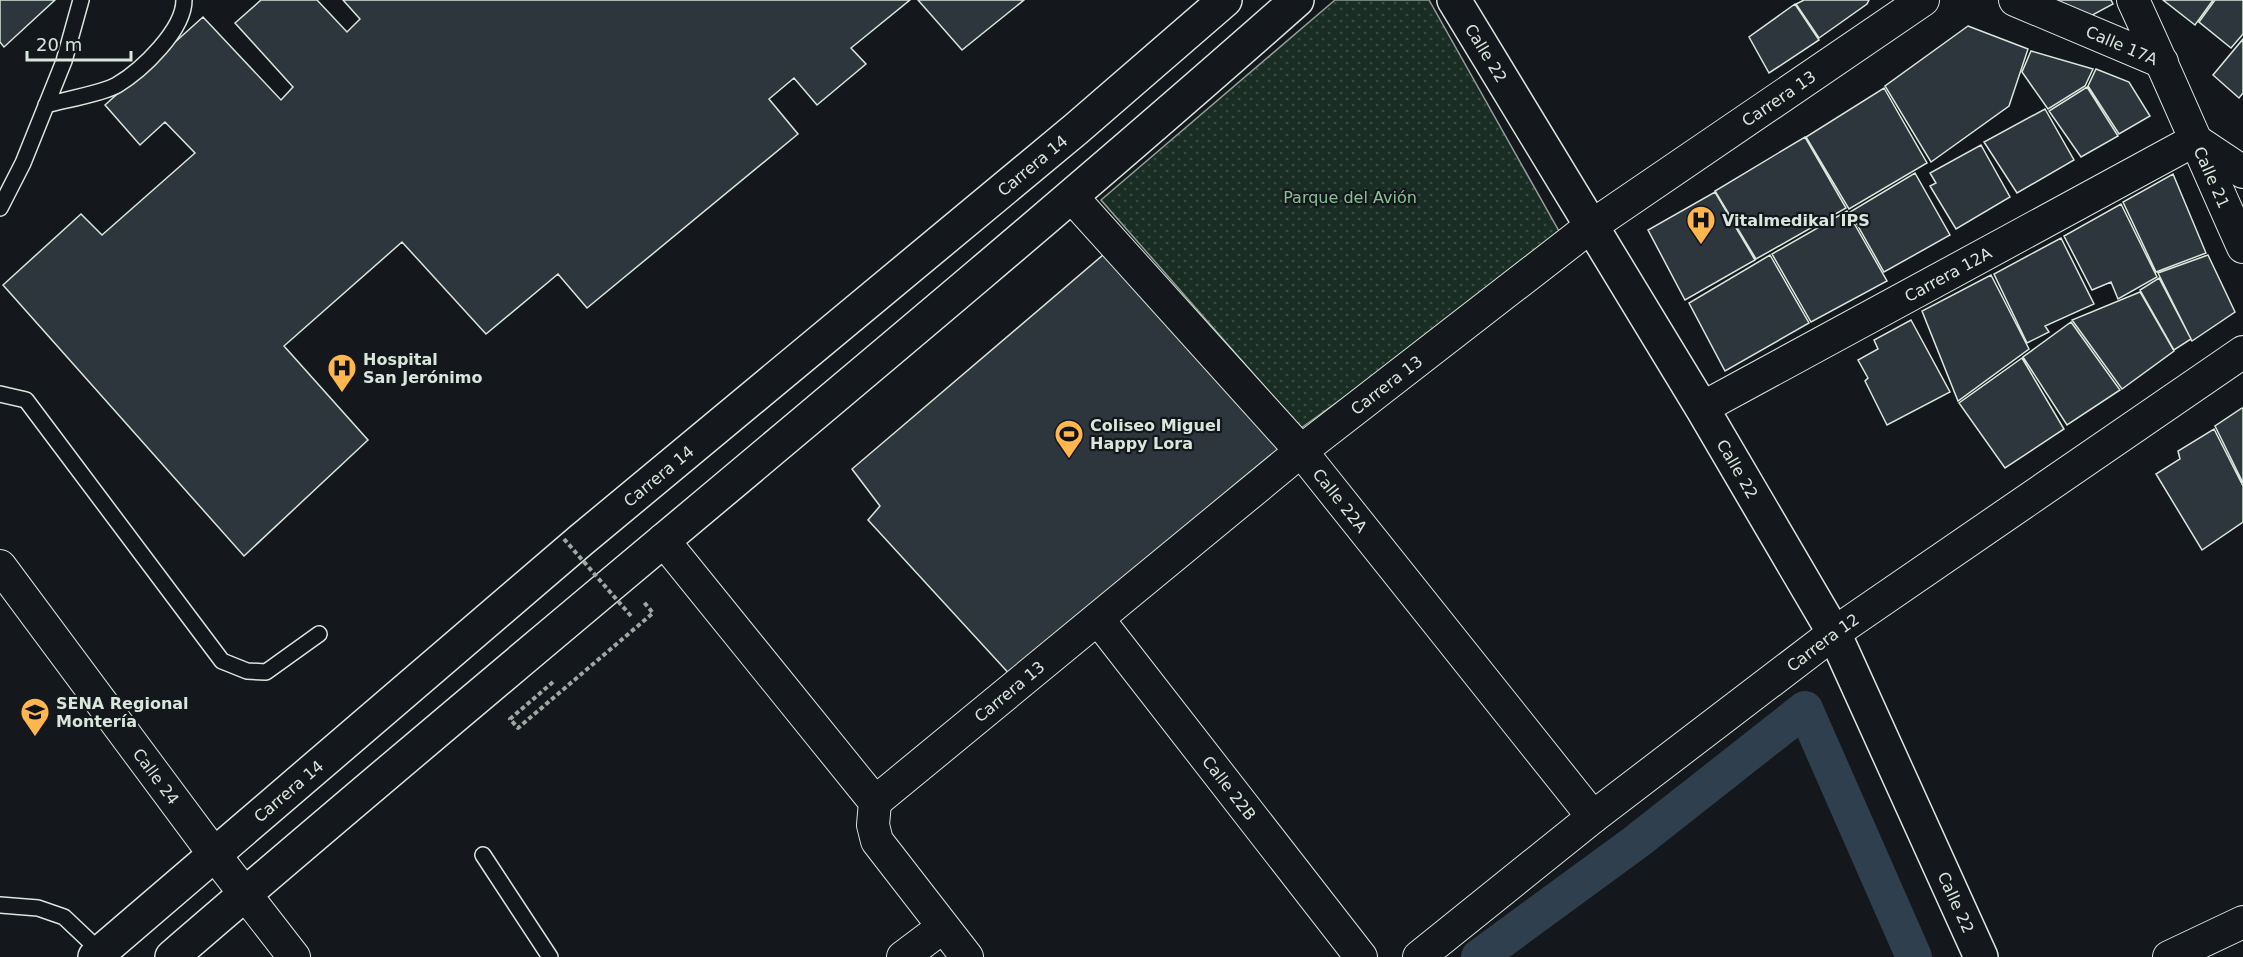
<svg xmlns="http://www.w3.org/2000/svg" width="2243" height="957" viewBox="0 0 2243 957" font-family="'DejaVu Sans',sans-serif">
<style>
.grass{fill:url(#grass-dots);stroke:#939e99;stroke-width:1.5}
.lines{fill:none;stroke-linecap:round;stroke-linejoin:round}
.canal{stroke:#2f3f4d;stroke-width:36}
.building{fill:#2c363c;stroke:#d8e6dc;stroke-width:1.5}
.lane-casing{stroke:#d8e6dc;stroke-width:18}
.street-casing{stroke:#d8e6dc;stroke-width:34}
.secondary-casing{stroke:#d8e6dc;stroke-width:36}
.path{stroke:#9da8a2;stroke-width:4;stroke-dasharray:4.5 3;stroke-linecap:butt}
.lane{stroke:#14181c;stroke-width:15}
.street{stroke:#14181c;stroke-width:32}
.secondary{stroke:#14181c;stroke-width:33}
.path-bridge{stroke:#9da8a2;stroke-width:4;stroke-dasharray:4.5 3;stroke-linecap:butt}
.labels{text-anchor:middle;stroke-width:4.5;stroke-linejoin:round;paint-order:stroke}
.street-label{font-size:16px;fill:#d8e6dc;stroke:#14181c}
.park-label{font-size:16px;fill:#8ac095;stroke:#14181c}
.poi-label{font-size:16px;font-weight:bold;fill:#d8e6dc;stroke:#14181c;text-anchor:start}
</style>
<defs>
<pattern id="grass-dots" width="8" height="8" patternUnits="userSpaceOnUse" patternTransform="scale(1.5)"><rect width="8" height="8" fill="#1a2d24"/><path d="M2 2h.1M6 6h.1" fill="none" stroke="#3b4b43" stroke-width="1.8" stroke-linecap="round"/></pattern>
</defs>
<rect width="100%" height="100%" fill="#14181c"/>
<path class="grass" d="M1335 0H1429L1564 240 1301 428 1101 200Z"/>
<g class="lines">
<path class="canal" d="M1479 957 1636 842 1805 709 1914 957"/>
</g>
<path class="building" d="M0 0H55L4 47 0 42Z
M261 0H317L347 32 360 19 343 0H910L851 48 866 64 817 105 794 78 769 99 798 134 587 308 558 274 486 334 402 242 284 346 368 440 244 556 3 285 81 214 102 235 195 153 165 122 140 145 105 105 203 17 281 100 293 87 235 23Z
M918 0H1024L962 50Z
M1804 0H1869L1867 4 1819 38 1796 4Z
M2055 0H2111L2113 4 2087 18Z
M2163 0H2213L2195 25Z
M2215 0H2243V34L2231 48 2199 22Z
M1795 4 1819 40 1769 73 1749 37Z
M1968 26 2028 49 2009 106 1931 162 1885 86Z
M2243 39V93L2239 98 2213 75Z
M2031 51 2093 69 2085 86 2048 109 2022 72Z
M2096 69 2129 82 2150 116 2119 134 2088 86Z
M2087 87 2118 136 2081 157 2049 111Z
M1884 88 1927 163 1849 209 1806 137Z
M2045 109 2074 160 2017 193 1984 142Z
M1805 137 1846 208 1756 259 1715 191Z
M1981 145 2010 197 1956 229 1930 186 1936 183 1930 173Z
M1915 173 1950 235 1884 272 1850 212Z
M2173 174 2206 253 2156 272 2123 202Z
M1715 192 1755 260 1685 300 1648 230Z
M2121 204 2157 277 2118 299 2111 282 2092 290 2064 236Z
M1847 211 1887 281 1811 322 1772 254Z
M2061 238 2094 304 2045 326 2049 332 2027 343 1994 274Z
M1103 255 1287 450 1014 679 868 520 880 506 852 469Z
M1770 255 1809 323 1725 371 1689 303Z
M2208 255 2235 312 2192 341 2158 273Z
M1991 275 2029 349 1958 401 1922 311Z
M2159 278 2191 339 2174 350 2140 290Z
M2140 292 2174 351 2122 389 2072 320Z
M1911 320 1950 392 1887 425 1865 381 1868 378 1858 360 1878 349 1874 340Z
M2071 322 2120 390 2067 425 2023 357Z
M2022 358 2064 429 2005 468 1959 403Z
M2242 408 2243 409V483L2215 426Z
M2214 429 2243 486V522L2202 550 2156 474 2180 459 2178 451Z"/>
<g class="lines">
<g class="lane-casing">
<path id="lane" d="M46 105C64 100 104 93 117 85 142 70 184 30 184 0
M0 208 23 163 64 61 81 0
M0 394 26 400 222 661 247 671 266 672 319 634
M483 855 550 957
M0 905 38 908 64 917 101 952"/>
</g>
<g class="street-casing">
<g id="street">
<path id="s1" d="M2015 0 2162 62"/>
<path id="s2" d="M2133 0C2171 82 2206 165 2243 247"/>
<path d="M2195 140 2243 172"/>
<path id="s3" d="M1072 197 1301 451 1593 817"/>
<path id="s4" d="M1702 408 2195 140"/>
<path d="M663 540 875 802 873 825 877 841 967 957"/>
<path id="s5" d="M0 566 214 854 294 957"/>
<path id="s6" d="M1098 619 1361 957"/>
<path id="s7" d="M875 802 1301 451 1590 227 1923 0"/>
<path d="M903 957 943 927"/>
<path id="s8" d="M1419 957 1593 817 1834 633 2243 352"/>
<path d="M2169 957 2243 922"/>
</g>
</g>
<g class="secondary-casing">
<g id="secondary">
<path id="s9" d="M1454 0 1702 408 1834 633 1981 957"/>
<path id="s10" d="M95 957 580 541 1076 129 1225 0"/>
<path d="M172 957C544 635 928 326 1297 0"/>
</g>
</g>
<path class="path" d="M553 682 510 719 518 728 653 613 643 601"/>
<use href="#lane" class="lane"/>
<use href="#street" class="street"/>
<use href="#secondary" class="secondary"/>
<path class="path-bridge" d="M564 539 631 616"/>
</g>
<defs>
<g id="hospital-pin" transform="scale(1.5)"><path d="M0 17L-7.5 6A9.5 9.5 0 1 1 7.5 6Z" fill="#ffb74d" stroke="#14181c"/><path d="M-5-5h3v3.5h4V-5h3V5h-3V1.5h-4V5h-3Z" fill="#111"/></g>
<g id="stadium-pin" transform="scale(1.5)"><path d="M0 17L-7.5 6A9.5 9.5 0 1 1 7.5 6Z" fill="#ffb74d" stroke="#14181c"/><path d="M0-5a6.5 5 0 1 0 0 10a6.5 5 0 1 0 0-10ZM-3.5-1.8h7v3.6h-7Z" fill="#111"/></g>
<g id="university-pin" transform="scale(1.5)"><path d="M0 17L-7.5 6A9.5 9.5 0 1 1 7.5 6Z" fill="#ffb74d" stroke="#14181c"/><path d="M0-5L7-2L0 1L-7-2ZM-4 1L0 2.5L4 1V4Q0 6-4 4Z" fill="#111"/></g>
</defs>
<g fill-rule="evenodd">
<use href="#hospital-pin" x="1701" y="220"/>
<use href="#hospital-pin" x="342" y="368"/>
<use href="#stadium-pin" x="1069" y="434"/>
<use href="#university-pin" x="35" y="712"/>
</g>
<g class="labels">
<g class="street-label">
<text dy="6" stroke="none"><textPath href="#s1" startOffset="116">Calle 17A</textPath></text>
<text dy="6" stroke="none"><textPath href="#s9" startOffset="62">Calle 22</textPath></text>
<text dy="6" stroke="none"><textPath href="#s7" startOffset="1146">Carrera 13</textPath></text>
<text dy="6" stroke="none"><textPath href="#s10" startOffset="1227">Carrera 14</textPath></text>
<text dy="6" stroke="none"><textPath href="#s2" startOffset="194">Calle 21</textPath></text>
<text dy="6" stroke="none"><textPath href="#s4" startOffset="280">Carrera 12A</textPath></text>
<text dy="6" stroke="none"><textPath href="#s7" startOffset="660">Carrera 13</textPath></text>
<text dy="6" stroke="none"><textPath href="#s9" startOffset="548">Calle 22</textPath></text>
<text dy="6" stroke="none"><textPath href="#s10" startOffset="741">Carrera 14</textPath></text>
<text dy="6" stroke="none"><textPath href="#s3" startOffset="405">Calle 22A</textPath></text>
<text dy="6" stroke="none"><textPath href="#s8" startOffset="512">Carrera 12</textPath></text>
<text dy="6" stroke="none"><textPath href="#s7" startOffset="174">Carrera 13</textPath></text>
<text dy="6" stroke="none"><textPath href="#s5" startOffset="262">Calle 24</textPath></text>
<text dy="6" stroke="none"><textPath href="#s6" startOffset="214">Calle 22B</textPath></text>
<text dy="6" stroke="none"><textPath href="#s10" startOffset="255">Carrera 14</textPath></text>
<text dy="6" stroke="none"><textPath href="#s9" startOffset="1034">Calle 22</textPath></text>
</g>
<g class="park-label">
<text x="1350" y="203">Parque del Avión</text>
</g>
<g class="poi-label">
<text x="1722" y="226">Vitalmedikal IPS</text>
<text x="363" y="365">Hospital<tspan x="363" dy="18">San Jerónimo</tspan></text>
<text x="1090" y="431">Coliseo Miguel<tspan x="1090" dy="18">Happy Lora</tspan></text>
<text x="56" y="709">SENA Regional<tspan x="56" dy="18">Montería</tspan></text>
</g>
</g>
<path d="M27 51v9h104v-9" fill="none" stroke="#d8e6dc" stroke-width="3"/>
<text x="36" y="51" font-size="18" fill="#d8e6dc" stroke="#14181c" stroke-width="4.5" paint-order="stroke">20 m</text>
</svg>
